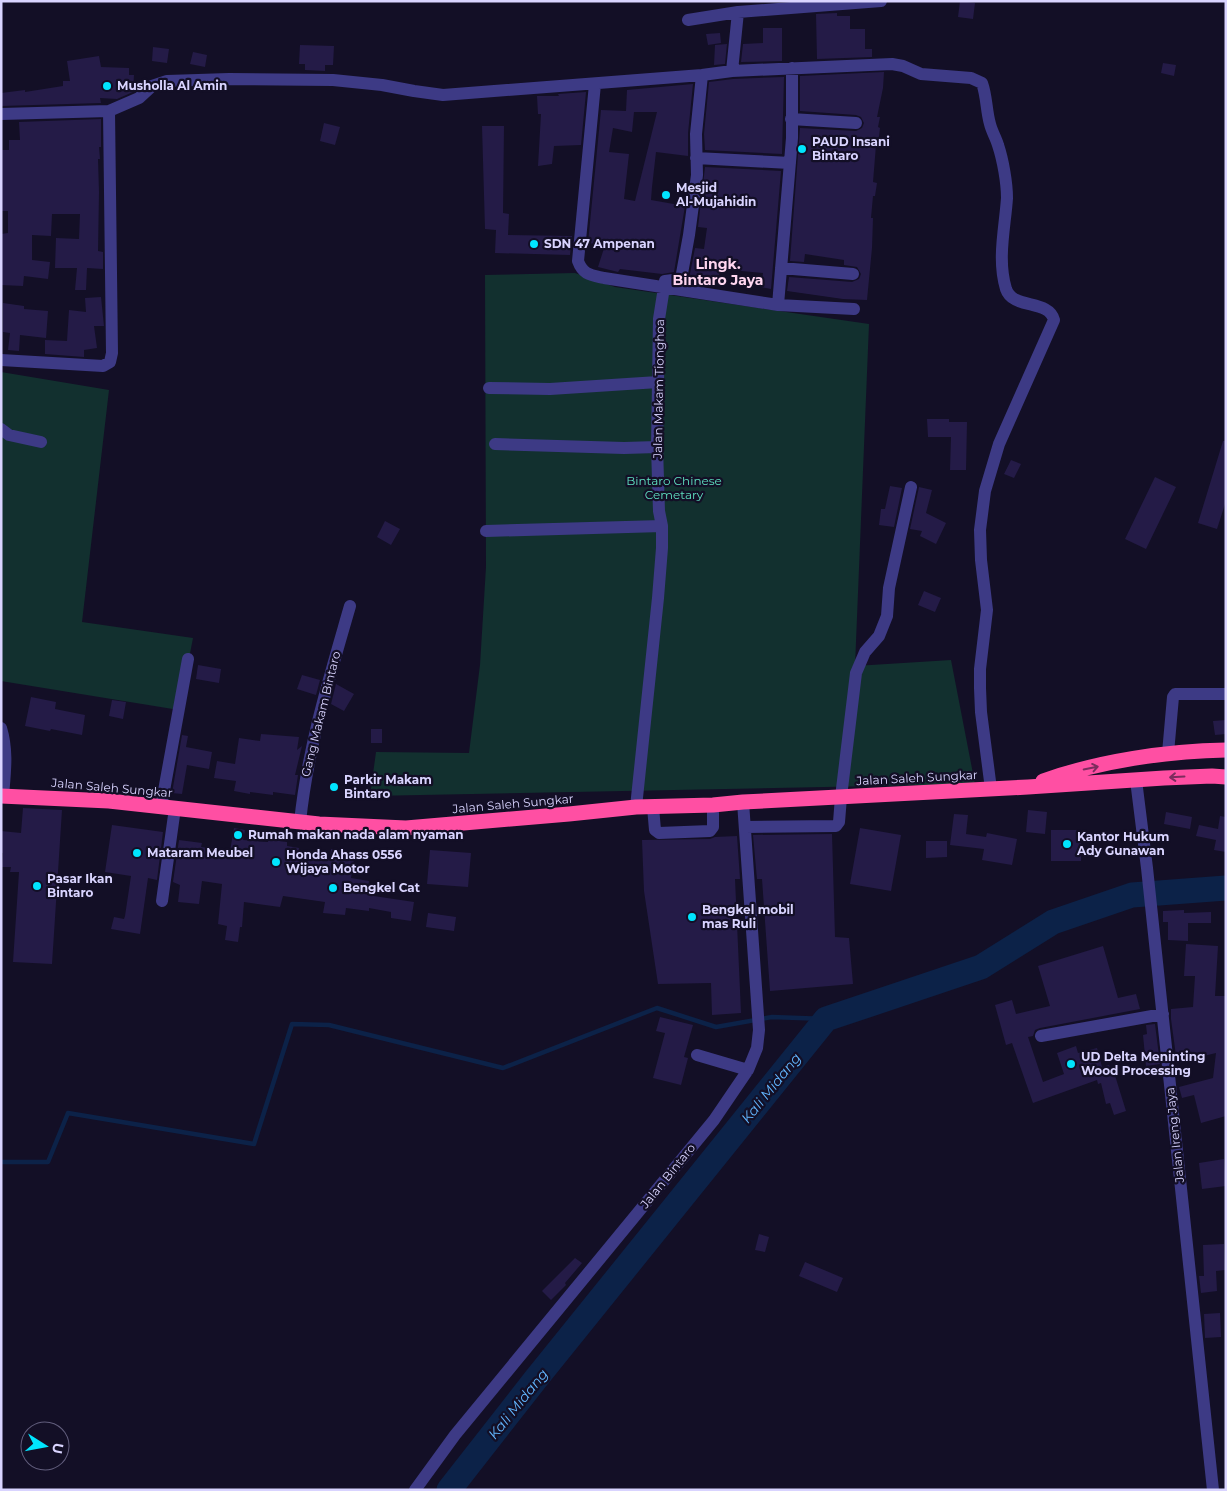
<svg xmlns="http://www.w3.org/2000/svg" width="1227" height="1491" viewBox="0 0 1227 1491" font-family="Montserrat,sans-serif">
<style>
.green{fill:#12302f}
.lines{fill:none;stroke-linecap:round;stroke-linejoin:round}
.stream{stroke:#0c2248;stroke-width:4.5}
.river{stroke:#0c2248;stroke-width:25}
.building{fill:#241b47;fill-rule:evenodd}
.minor{stroke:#3d3a85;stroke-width:12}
.highway{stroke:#ff4fa3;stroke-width:15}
.oneway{stroke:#7d2c5e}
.poi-dot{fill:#00e5ff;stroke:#130f26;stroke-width:2}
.labels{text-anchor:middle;stroke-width:4.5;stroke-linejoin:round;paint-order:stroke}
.poi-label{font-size:12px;font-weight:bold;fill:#d9d4ff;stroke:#130f26;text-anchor:start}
.street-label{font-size:12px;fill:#d9d4ff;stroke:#130f26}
.park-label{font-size:12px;fill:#5fe0c0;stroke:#130f26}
.neighbourhood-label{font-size:14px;font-weight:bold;fill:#ffd6f0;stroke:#130f26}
.water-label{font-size:14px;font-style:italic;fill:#62b6ff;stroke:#130f26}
</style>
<rect width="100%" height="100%" fill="#130f26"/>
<path class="green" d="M575 273 615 287 869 324 855 666 951 660 975 784 370 796 376 752 469 753 480 665 486 567 485 275Z
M1 372 109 390 82 622 193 638 179 710 1 681Z"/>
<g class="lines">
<path class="stream" d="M1 1162H48L68 1113 254 1144 292 1024 329 1025 503 1068 657 1008 716 1027 772 1017 826 1019"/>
<path class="river" d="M449 1490 535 1380 826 1019 981 967 1053 922 1132 895 1226 888"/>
</g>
<path class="building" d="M960 1 975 3 973 19 958 17Z
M837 13V16H850V29H865V49H872V57L817 59 816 14Z
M763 28H782V61L741 62 743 44 763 43Z
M720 33 721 43 708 45 706 34Z
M727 44 725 64 714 65 715 45Z
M300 45 334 46 333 65H325V71L305 70V64H299Z
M153 47 169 49 167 63 152 61Z
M193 52 207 55 205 67 190 64Z
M99 56 101 67 129 68V75H134L133 92 117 99 100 98 101 103 1 106V93L25 90V92L63 86V81H70L67 61Z
M1163 63 1176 65 1174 76 1161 73Z
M884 72 883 88 877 117H880L878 127 880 128 878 145H876L873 182 877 183 875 196H873L871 218H873L872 248 867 300 843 299 787 291 789 277 852 282 859 279 861 274 857 267 844 265V260L805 254 804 262 790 261 800 128 856 131 862 128 864 123 861 117 856 115 800 111V76Z
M784 77 782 154 705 150 704 134 709 82 733 79Z
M693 84 688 133V156L656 152 652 187 651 200 685 206 674 272 662 274 620 269 618 272 598 267 605 245 588 243 601 110 626 111 627 90ZM634 112H657L635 201 624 199 629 154 609 152 613 128 632 132Z
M586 92 581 145 554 146 552 164 538 166 541 114H538L537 96H559L558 94Z
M101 119V147H99L100 159H98L99 192 98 251 103 252V269L87 268 86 290H75L77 268H55L56 238 79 239 80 214H52L51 236 32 235V260L50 262 48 279 24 276 23 286 1 285V234L8 233V211H1V150H9V140H20L19 122Z
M324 123 340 127 335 145 320 141Z
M482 126H504L503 213 509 214 508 235 572 236 570 255 495 253 496 230 485 229Z
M705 167 781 171 771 289 761 287 763 273 720 269 717 284 689 279 695 248 704 249 707 228 698 227Z
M101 297 104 326H94L97 348 84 350V357L45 354V340L67 341 69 310 86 312 85 298Z
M3 303 24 306V309L48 311 46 338 20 335 19 351 8 350 10 333 3 332Z
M927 419H949V422H967L966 470H950L951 437H928Z
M1223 441H1226V501L1217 529 1198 523Z
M1011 460 1021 464 1014 478 1004 474Z
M1155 477 1176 487 1146 549 1125 539Z
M890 486 902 488 894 527 879 525 881 509H885Z
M919 487 932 490 926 513 946 523 936 544 920 536 922 531 910 529Z
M385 521 400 529 391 545 377 537Z
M924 591 941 598 935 612 918 605Z
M198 665 221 669 219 683 196 679Z
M302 675 320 680 316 695 297 689Z
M336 684 354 694 344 711 331 704Z
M31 697 56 702 55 709 85 715 82 735 51 729 50 731 25 726Z
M112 700 126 702 123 719 109 716Z
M1226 720V734L1215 735 1213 721Z
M371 729H382V743H371Z
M261 734 299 737 297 750 302 746 295 775H298L295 795 273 792V795L250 792V794L234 791 236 781 214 778 217 761 235 764 239 738 260 741Z
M182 735 188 736 186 747 212 752 209 769 187 765 182 794 172 793Z
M23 808 62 810 52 964 13 962 19 872H10L11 867H2L3 853H1V831L21 833Z
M1028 810 1047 812 1045 834 1026 832Z
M1166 812 1192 817 1190 829 1164 824Z
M954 814 968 815 966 834 986 837 987 833 1017 839 1012 865 982 860 984 849 950 845Z
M1220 816 1226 817V852L1214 850 1216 840 1196 836 1199 825 1218 829Z
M112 825 163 832 157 880 148 878 140 934 111 929 114 917 124 919 125 916 131 876 105 872Z
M234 828 245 830 243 840 268 842V839L287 842V846L299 848 298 855 330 859 331 849 355 853 351 878 369 881 367 895 414 902 411 921 391 918V912L369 908V911L346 908 345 915 323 913 325 902 283 896 280 907 244 902 242 927H240L238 942 225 940 227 926 218 924 222 884 202 881 199 904 178 902 180 885 173 882 179 840 202 843 201 847 230 851Z
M860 828 901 835 891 891 850 884Z
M1051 830H1081V861H1051Z
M832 834 835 937 849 938 853 984 770 991 762 879H757L753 835Z
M737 836 740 879H735L741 1013 712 1015 711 983 658 984 644 891 642 840 710 839 715 837Z
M926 841H947V857L926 858Z
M430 850 471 853 468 887 427 884Z
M1184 910V913L1211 912V923H1188V941L1168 940V922H1163V911Z
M428 913 456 917 454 931 426 927Z
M1186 944 1218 946 1215 996H1226V1116L1201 1123 1194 1095 1182 1098 1179 1087 1213 1078 1216 1053 1187 1060V1062L1177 1063 1171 1019V1009L1193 1007 1195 976H1184Z
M1103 946 1118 998 1136 994 1140 1009 1040 1028 1035 1030 1033 1036 1028 1037 1043 1082 1064 1074 1057 1053 1076 1046 1078 1053 1097 1048 1102 1067 1109 1065 1111 1070 1113 1069 1126 1111 1114 1115 1110 1103 1106 1104 1101 1083 1098 1084 1097 1080 1033 1103 1012 1043 1006 1045 995 1005 1012 1000 1016 1014 1050 1006 1038 966Z
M660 1017 693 1025 684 1057 688 1058 681 1085 653 1078 665 1033 656 1031Z
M1155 1024 1160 1064 1146 1066 1143 1035 1147 1034 1146 1025Z
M1224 1159 1226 1186 1202 1189 1199 1163Z
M759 1234 769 1237 765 1252 755 1250Z
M1224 1244 1225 1270 1216 1271 1217 1291 1201 1293 1199 1276H1204L1203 1245Z
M575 1258 582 1263 565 1283 566 1285 551 1300 542 1291Z
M805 1262 843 1278 837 1292 799 1276Z
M1220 1313 1221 1337 1205 1338 1204 1314Z"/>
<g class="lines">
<path class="minor" d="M688 20 738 12
M732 71 738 12 881 1
M595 84 578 261C583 275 591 275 604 278L778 305 854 309
M1 114 109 111 139 98 152 86 167 81 229 79 333 80 382 85 414 91 443 95 702 75 732 71 892 64 903 66 921 74 971 78 982 83C987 97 986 110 990 124 992 132 996 138 998 145 1003 160 1007 183 1007 198 1005 228 997 259 1006 289 1013 310 1049 299 1054 320L999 444 985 491 980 530 981 560 987 610 980 669V688L981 712 991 789
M791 119 856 123
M696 158 790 163
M781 268 853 274
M778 305 792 138V68
M1 360 103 366 110 362 112 353 109 111
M489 388 550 389 658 382
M1 429 9 435 41 442
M495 444 624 448 657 447
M486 531 662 526
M1 728C8 751 5 772 3 796
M1168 753 1173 697 1175 694H1226
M1136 780 1147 868 1213 1490
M161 807 188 659
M636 807 658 598 662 548V526L659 511 657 447 659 319 665 281 681 279 689 235 697 175 696 134 702 75
M653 807 655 830 659 833 710 831 713 827V805
M300 822C308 746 329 679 350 606
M745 827 836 826 839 822 841 797 856 673 865 652 879 636 887 616 889 588 911 487
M162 901 175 808
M1041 1036 1163 1014
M697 1055 748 1070
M415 1490 455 1435 714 1120 748 1070 757 1048 759 1030 743 802"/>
<path class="highway" d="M1043 781C1099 761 1167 751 1226 750
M1 796 109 801 319 824 406 828 569 814 636 807 713 805 743 802 1028 787 1164 778 1212 776 1226 777"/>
</g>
<defs><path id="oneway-shaft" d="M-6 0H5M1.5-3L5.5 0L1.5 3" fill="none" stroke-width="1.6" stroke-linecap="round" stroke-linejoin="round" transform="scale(1.25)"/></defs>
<g class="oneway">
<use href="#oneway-shaft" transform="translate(1091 768) rotate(-11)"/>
<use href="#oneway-shaft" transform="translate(1177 777) rotate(177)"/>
</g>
<g class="poi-dot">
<circle cx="107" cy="86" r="5"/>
<circle cx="802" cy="149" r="5"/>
<circle cx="666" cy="195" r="5"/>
<circle cx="534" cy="244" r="5"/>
<circle cx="334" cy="787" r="5"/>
<circle cx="238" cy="835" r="5"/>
<circle cx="1067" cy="844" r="5"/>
<circle cx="137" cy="853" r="5"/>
<circle cx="276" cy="862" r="5"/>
<circle cx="37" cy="886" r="5"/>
<circle cx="333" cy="888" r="5"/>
<circle cx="692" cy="917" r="5"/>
<circle cx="1071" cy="1064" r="5"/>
</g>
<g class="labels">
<g class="poi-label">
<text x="117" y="90">Musholla Al Amin</text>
<text x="812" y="146">PAUD Insani<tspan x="812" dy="14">Bintaro</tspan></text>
<text x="676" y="192">Mesjid<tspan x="676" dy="14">Al-Mujahidin</tspan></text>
<text x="544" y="248">SDN 47 Ampenan</text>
<text x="344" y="784">Parkir Makam<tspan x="344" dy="14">Bintaro</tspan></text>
<text x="248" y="839">Rumah makan nada alam nyaman</text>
<text x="1077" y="841">Kantor Hukum<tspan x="1077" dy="14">Ady Gunawan</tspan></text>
<text x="147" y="857">Mataram Meubel</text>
<text x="286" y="859">Honda Ahass 0556<tspan x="286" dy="14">Wijaya Motor</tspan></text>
<text x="47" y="883">Pasar Ikan<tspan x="47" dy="14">Bintaro</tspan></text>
<text x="343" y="892">Bengkel Cat</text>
<text x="702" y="914">Bengkel mobil<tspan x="702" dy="14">mas Ruli</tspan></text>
<text x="1081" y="1061">UD Delta Meninting<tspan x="1081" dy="14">Wood Processing</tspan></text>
</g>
<g class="street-label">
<text transform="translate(659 389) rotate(-89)" y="4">Jalan Makam Tionghoa</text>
<text transform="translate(321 714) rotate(-76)" y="4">Gang Makam Bintaro</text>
<text transform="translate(917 778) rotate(-3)" y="4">Jalan Saleh Sungkar</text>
<text transform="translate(112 788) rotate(5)" y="4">Jalan Saleh Sungkar</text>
<text transform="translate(513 804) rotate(-5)" y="4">Jalan Saleh Sungkar</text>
<text transform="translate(1175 1135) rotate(-96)" y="4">Jalan Ireng Jaya</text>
<text transform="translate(668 1176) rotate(-51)" y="4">Jalan Bintaro</text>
</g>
<g class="park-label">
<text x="674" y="485">Bintaro Chinese<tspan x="674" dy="14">Cemetary</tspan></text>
</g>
<g class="neighbourhood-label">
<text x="718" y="269">Lingk.<tspan x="718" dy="16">Bintaro Jaya</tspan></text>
</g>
<g class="water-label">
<text transform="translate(771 1088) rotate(-51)" y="5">Kali Midang</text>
<text transform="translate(518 1404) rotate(-51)" y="5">Kali Midang</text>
</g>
</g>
<rect width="1227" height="1491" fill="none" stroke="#d9d4ff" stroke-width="5"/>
<g transform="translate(45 1446) rotate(101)"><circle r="24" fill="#130f26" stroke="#625e7d"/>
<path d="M0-4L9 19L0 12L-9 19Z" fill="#00e5ff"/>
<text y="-8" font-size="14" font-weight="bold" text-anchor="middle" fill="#d9d4ff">U</text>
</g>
</svg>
